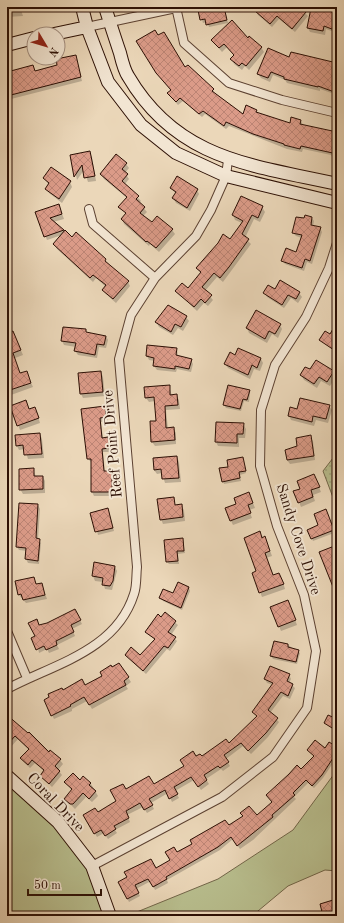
<svg xmlns="http://www.w3.org/2000/svg" width="344" height="923" viewBox="0 0 344 923" font-family="'Old Standard TT',serif">
<style>
.grass{fill:url(#grass-dots);stroke:#726649}
.green{fill:#b8be8e;stroke:#726649}
.shadow{fill:#0003}
.building{fill:url(#building-cross-hatch);stroke:#2c0f04}
.lines{fill:none;stroke-linecap:round;stroke-linejoin:round}
.street-casing{stroke:#5c4131;stroke-width:10}
.secondary-casing{stroke:#2c0f04;stroke-width:14}
.street{stroke:#f2e5d2;stroke-width:8}
.secondary{stroke:#f2e5d2;stroke-width:12}
.labels{text-anchor:middle;stroke-width:4;stroke-linejoin:round;paint-order:stroke}
.street-label{font-size:15px;fill:#2c0f04;stroke:#f2e5d2}
</style>
<defs>
<pattern id="grass-dots" width="8" height="8" patternUnits="userSpaceOnUse"><rect width="8" height="8" fill="#b8be8e"/><path d="M2 2h.1M6 6h.1" fill="none" stroke="#9ea279" stroke-width="1.8" stroke-linecap="round"/></pattern>
<pattern id="building-cross-hatch" width="8" height="8" patternUnits="userSpaceOnUse"><rect width="8" height="8" fill="#db9b88"/><path d="M0 0l8 8M0 8l8-8" fill="none" stroke="#bc8474"/></pattern>
</defs>
<rect width="100%" height="100%" fill="#ebd7b9"/>
<filter id="stains"><feTurbulence type="fractalNoise" baseFrequency=".005" numOctaves="4"/><feColorMatrix values="0 0 0 0 .2 0 0 0 0 .09 0 0 0 0 .02 0 0 0 .5 -.17"/></filter>
<radialGradient id="worn" r=".72"><stop offset=".6" stop-color="#630" stop-opacity="0"/><stop offset="1" stop-color="#630" stop-opacity=".3"/></radialGradient>
<path class="grass" d="M333 458 337 464V508L323 471Z"/>
<path class="green" d="M337 770V871L325 870 288 886 252 916H127L218 879 293 830Z
M10 779 92 866 110 916H7V781Z"/>
<path class="shadow" d="M7 7H31V8L21 10 23 16 7 17Z
M215 7H224L228 23 209 27 207 22 203 23 199 11Z
M260 7H299L308 16 295 32 279 19 272 27 258 15 256 11Z
M334 7H337V33L326 29 325 35 310 32 308 28 333 13Z
M248 39 261 47 264 52 249 70 245 66 242 70 234 64 232 59 235 56 227 47 222 52 212 40Z
M138 41 185 69 188 66 213 90 215 94 243 115 256 111 258 114 290 124 292 119 301 121 303 125 336 133 337 130V159L333 158 331 155 303 149 302 152 287 149 229 126 226 129 205 114 202 117 183 101 178 105 171 97V91L160 77Z
M75 56 82 81 7 100V72L32 66 35 72 58 65Z
M290 58 335 64 337 62V95L320 89V91L287 83 285 80 273 75 270 82 261 78 258 74Z
M90 153 92 157 96 181 88 182 84 170 77 180 72 156Z
M126 164 129 168 125 173 129 179 125 184 141 201 139 203 147 212 143 216 152 223 172 230 175 234 159 252 150 244 149 246 124 224 122 219 126 214 120 207 127 198 104 179 101 174Z
M44 178 70 182 72 187 62 203 49 193 46 189 49 185Z
M171 188 197 190 199 194 190 211 176 203 173 198 176 194Z
M59 205 64 219 53 222 73 238 77 234 128 282 130 286 116 303 106 294 103 290 106 287 96 278 93 282 57 249 54 244 62 235 47 240 37 213Z
M262 207 265 212 260 222 254 219 245 238 251 244 223 282 217 277 205 291 213 300 208 306 204 303 197 311 176 291 188 289 201 274 197 268 230 240 242 223 235 220 233 215Z
M312 218 314 221 313 227 320 228 322 232 312 264 307 262 304 271 285 264 282 260 296 253 302 238 296 236 293 233 305 220Z
M275 290 299 293 302 297 298 303 291 298 284 308 267 297 265 293Z
M7 307 11 322 7 323Z
M186 317 189 321 183 331 178 328 173 335 159 327 156 322Z
M280 325 282 329 278 338 272 334 267 343 249 333 247 328Z
M337 327V353L320 340 330 336Z
M85 330 87 333 106 336 108 340 106 348 99 347 97 358 78 355 75 351 76 347 64 345 62 341Z
M13 332 23 355 10 360 7 355V335Z
M148 346 177 349 178 357 191 360 193 364 191 372 177 369 176 372 157 370 154 366 155 361 149 360 147 356Z
M239 349 261 359 263 363 260 371 254 369 250 379 228 368 225 364 236 356Z
M7 369 20 374 26 372 33 387 11 395 7 385Z
M310 370 333 371 336 376 330 386 321 381 317 388 304 380 301 375Z
M101 372 103 377 105 396 83 398 81 394Z
M169 386 172 396 176 395 179 400 180 409 166 410 168 429 173 428 176 433V444L155 446 152 442 151 422H157L155 401 149 402 146 398Z
M248 390 250 393 249 402 244 401 241 411 226 408 224 405Z
M26 401 30 410 37 413 40 423 20 430 18 425Z
M329 406 332 410 328 423 316 420 314 426 291 420 289 416 298 410Z
M104 407 108 421 101 422 103 438H108L110 442 111 452H103L105 472H112L114 476V496H94L92 492V463L88 459 82 410Z
M243 424 246 429 245 438H239V447L218 446 216 442Z
M40 434 42 439 44 458 28 459 25 449 19 450 17 446Z
M310 437 313 441 315 460 290 464 287 460Z
M177 457 179 462 181 482 165 483 162 473 157 474 154 470Z
M243 459 246 473 240 475 241 481 224 484 223 481Z
M33 469 36 477H43L45 481V493L23 494 20 489Z
M314 475 321 492 313 495 315 501 301 507 299 502 301 489Z
M249 493 255 508 249 510 252 518 233 525 231 521 237 505Z
M173 498 176 506H181L184 510 185 521 163 524 161 519Z
M38 505 40 509 38 540 41 543 39 564 28 563 26 559 27 551 19 550 17 547Z
M109 512 114 531 98 535 92 513Z
M327 513 334 533 313 541 312 539Z
M260 533 267 542 272 556 266 558 274 576 282 579 285 589 262 597 253 574 257 572Z
M183 539 185 553 178 554 179 564H169L167 562Z
M337 548V601L332 588 334 587Z
M95 563 115 567 117 571 112 590 105 589 103 582 95 581 93 576Z
M34 578 37 585 42 584 47 599 26 603 19 595 16 582Z
M178 584 189 588 190 591 182 610 163 601 161 598 173 595Z
M288 601 297 625 281 631 271 607Z
M77 614 82 624 72 629 75 636 57 645 59 649 49 653 47 649 39 653 36 637 39 626Z
M165 614 178 625 171 635 177 641 170 651 167 649 146 674 127 656 141 657 155 640 146 632Z
M288 645 300 653 297 664 273 659 271 656Z
M119 664 131 682 126 686 128 689 92 709 87 701 72 709V711L54 719 52 715 63 691 85 687Z
M289 675 291 679 289 683 295 688 290 699 283 696 270 713 279 722 268 737 251 754 243 746 226 759 230 766 223 771 221 769 206 779 209 784 201 790 194 780 175 791 179 798 172 802 168 793 151 803 154 809 147 813 143 807 127 815 130 822 115 830 117 833 108 839 104 833 97 837 85 816 97 813 118 802 125 791 153 785 185 767 196 757 201 758 229 745 257 717 253 712 273 685 267 683 265 679Z
M7 716 49 753 50 752 60 760 63 764 58 770 62 775 52 787 41 776 45 772 35 763 30 768 24 762 22 758 29 750 18 739 9 749 7 747Z
M337 721V732L325 723Z
M337 749V757L323 778 314 788 308 783 294 797 296 799 253 840 240 849 233 839 220 850 167 880 168 883 155 890 151 881 136 889 140 896 129 902 119 882 155 869 171 861 177 853 229 827 257 816 272 803 267 795 301 771 315 757 308 750Z
M83 777 91 784 98 796 92 802 86 797 75 809 65 799 72 791 66 782 80 781Z
M306 911 309 916H299Z"/>
<path class="building" d="M211 7H224L227 20 206 25 205 19 200 20 198 10Z
M259 7H300L306 12 292 29 277 16 270 24 255 11Z
M311 8 337 12V31L324 26 323 31 307 28Z
M232 20 248 38 249 36 262 47 246 66 242 63 239 66 230 59 234 55 224 44 219 48 211 40Z
M155 30 158 35 164 32 185 67 188 65 214 89 212 91 243 114 246 105 257 110 256 112 290 123 291 117 301 120 300 124 337 132V154L301 146 300 149 284 145V144L253 134 226 122 224 126 203 111 199 114 180 98 176 102 167 93 171 90 156 73 136 41Z
M268 48 289 57 291 52 337 63V93L318 86V87L284 79V77L271 72 268 78 257 74Z
M76 55 81 77 7 96V72L33 65 35 71 57 65 56 59Z
M90 151 95 176 84 178 82 165 74 177 70 155Z
M116 154 127 163 122 169 128 174 122 181 139 196 136 199 145 207 140 213 152 222 157 216 173 229 156 248 147 241 146 242 121 219 126 213 118 207 127 197 100 174Z
M51 167 71 181 59 199 45 189 49 183 43 178Z
M177 176 198 189 187 208 172 198 176 192 170 188Z
M241 196 263 206 258 218 252 215 242 234 249 239 229 267 220 278 214 273 202 287 212 295 205 303 201 299 194 307 175 291 182 283 188 288 201 272 196 268 218 243 223 234 230 239 243 221 232 215Z
M59 204 62 214 50 218 64 230 44 237 35 212Z
M305 215 312 217 311 225 321 227 310 261 305 259 302 268 281 261 286 248 296 252 302 235 292 233 296 217 304 218Z
M65 230 72 237 76 232 106 259 105 261 129 281 113 299 102 290 106 285 93 275 90 278 53 244Z
M280 280 300 292 296 299 288 295 282 305 263 293 268 285 275 289Z
M168 305 187 316 181 327 175 324 171 332 155 322Z
M256 310 281 324 275 334 269 331 265 339 246 328Z
M337 322V352L319 340 325 331 330 334Z
M63 327 86 329V332L106 336 104 345 97 344 95 355 74 351 76 343 61 341Z
M13 331 21 350 13 353 20 373 27 371 31 383 7 391V333Z
M147 345 177 348 176 355 192 359 189 369 175 366V369L153 366 154 358 146 356Z
M238 348 261 358 257 368 252 365 248 375 224 364 230 352 235 355Z
M316 360 334 371 327 382 319 377 314 384 300 375 305 367 310 369Z
M101 371 103 392 80 394 78 373Z
M170 385V395L177 394 178 405 165 406 166 428 174 427 175 440 151 442 150 421H156L154 397 145 398 144 387Z
M228 385 250 390 247 400 243 399 240 409 223 405Z
M300 398 330 405 326 419 313 416 312 422 288 416 290 407 297 409Z
M26 400 29 409 35 407 39 418 17 426 10 406Z
M105 406 106 417 100 418 102 438 108 437 109 448 102 449 104 471H112V492H91V459H87L81 409Z
M216 422 244 423 243 434H237V443L215 442Z
M40 433 42 454 24 455 23 445 16 446 15 435Z
M311 435 314 456 287 460 285 450 297 446 296 438Z
M177 456 179 478 162 479 161 469 154 470 153 458Z
M243 457 246 471 239 472 240 478 222 482 219 468 228 467 227 460Z
M34 468V476H43V489L19 490V469Z
M314 474 320 487 311 490 313 497 298 503 293 491 300 489 297 481Z
M249 492 253 503 248 505 251 513 230 521 225 508 236 504 234 498Z
M174 497 175 505 182 504 183 517 160 520 157 499Z
M19 503 38 504 36 538 40 539 38 561 25 559 26 548 16 547Z
M108 508 113 528 95 532 90 513Z
M326 509 334 530 311 539 307 530 318 525 314 514Z
M260 531 262 538 265 536 270 551 265 553 273 575 279 573 284 584 259 593 252 573 256 571 244 538Z
M183 538 184 551H177L178 561 166 562 164 540Z
M337 545V597L319 552Z
M94 562 115 566 113 581 110 586 102 585 103 578 92 576Z
M34 577 36 584 42 583 45 595 23 600 21 594 18 595 15 581Z
M178 582 189 587 181 608 159 598 163 589 173 593Z
M288 600 296 620 278 627 270 607Z
M75 609 81 620 71 625 74 632 56 641 57 645 46 650 44 646 36 650 31 638 35 636 28 623 37 619 39 625 47 623Z
M165 612 176 621 168 632 176 637 168 648 164 646 143 671 125 655 131 647 140 655 155 639 145 632 158 614 161 617Z
M274 641 288 644V647L299 650 296 662 270 656Z
M119 663 129 677 124 681 126 685 89 705 84 697 70 705 71 706 51 716 44 700 49 697 48 694 62 688 63 690 82 679 85 685 102 676 100 672 111 665 112 667Z
M270 666 290 674 287 681 293 684 288 696 281 692 268 710 278 718 266 733 248 751 241 743 224 755 229 762 220 768 218 766 204 775 207 780 198 787 191 777 174 787 178 794 169 799 165 790 149 799 153 805 144 810 140 803 126 811 129 818 114 826 116 829 105 836 101 830 94 834 83 815 95 808 98 812 116 801 110 790 123 784 126 789 149 776 154 784 184 766 180 760 193 751 196 756 200 754 202 756 226 739 229 743 257 716 252 712 273 683 264 679Z
M7 715 28 733 29 732 49 752 50 750 61 759 55 766 60 771 49 784 40 776 44 770 32 760 28 765 20 758 29 749 15 736 7 745Z
M328 715 337 719V731L324 723Z
M315 740 325 748 329 742 337 747V752L322 775 312 786 306 780 293 793 295 795 272 815 273 817 237 846 231 837 218 847 166 877 167 879 153 887 148 879 135 885 139 893 127 899 118 882 127 877 124 872 151 859 156 868 170 860 165 852 174 847 177 852 192 844 190 840 225 820 229 825 243 816 240 813 249 806 257 815 272 802 266 795 289 774 297 765 301 769 314 756 307 750Z
M73 773 80 780 83 776 91 783 89 785 96 791 89 799 83 793 73 804H70L64 799 72 789 64 782Z
M333 900 337 916H323L320 904Z"/>
<g class="lines">
<g class="street-casing">
<path id="street" d="M176 7 184 43 229 83 282 100 337 113
M87 27 176 8
M89 209 93 224 155 278
M7 631 27 678
M7 689C54 664 116 651 134 594 137 586 136 575 137 567L119 359 131 315 155 278 196 236 211 210 226 176 228 160
M92 866 222 797 273 757 307 708 316 651 304 595 277 526 260 466 261 410 275 365 306 317 329 268 337 243"/>
</g>
<g class="secondary-casing">
<path id="secondary" d="M82 7 87 27 108 82 141 125 176 153 226 176 337 203
M105 7C110 23 115 38 120 53 122 61 124 70 128 76 177 160 252 165 337 184
M54 34 87 27
M7 45 34 38
M7 776 58 822 92 866 110 916"/>
</g>
<use href="#street" class="street"/>
<use href="#secondary" class="secondary"/>
</g>
<g class="labels">
<g class="street-label">
<text transform="translate(112 444) rotate(-95)" y="5">Reef Point Drive</text>
<text transform="translate(299 539) rotate(72)" y="5">Sandy Cove Drive</text>
<text transform="translate(56 802) rotate(46)" y="5">Coral Drive</text>
</g>
</g>
<rect width="344" height="923" fill="none" stroke="#ebd7b9" stroke-width="24"/>
<rect x="8" y="8" width="328" height="907" fill="none" stroke="#2c0f04" stroke-width="2"/>
<rect x="12" y="12" width="320" height="899" fill="none" stroke="#2c0f04"/>
<g transform="translate(46 46) rotate(128)"><circle r="19" fill="#f2e5d2" stroke="#a38f80"/>
<path d="M0-3L7 15L0 10L-7 15Z" fill="#8f2418"/>
<text y="-6" font-size="11" font-weight="bold" text-anchor="middle" fill="#2c0f04">N</text>
</g>
<path d="M28 889v6h73v-6" fill="none" stroke="#2c0f04" stroke-width="2"/>
<text x="34" y="889" font-size="12" fill="#2c0f04" stroke="#f2e5d2" stroke-width="3" paint-order="stroke">50 m</text>
<rect width="100%" height="100%" filter="url(#stains)"/>
<rect width="100%" height="100%" fill="url(#worn)"/>
</svg>
